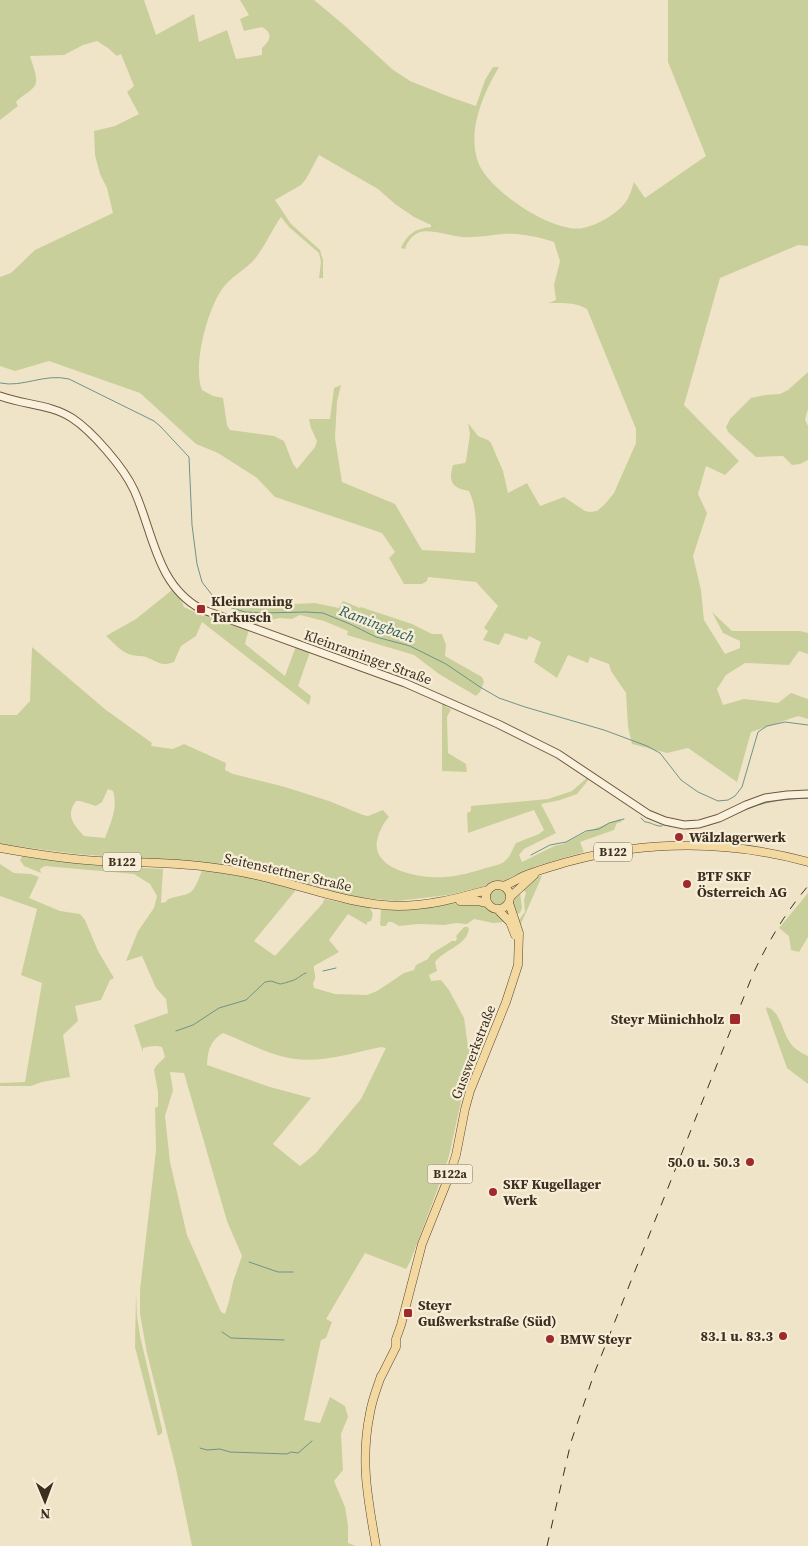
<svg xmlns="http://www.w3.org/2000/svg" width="808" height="1546" viewBox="0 0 808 1546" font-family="'Source Serif 4',serif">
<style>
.green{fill:#c9cf9b;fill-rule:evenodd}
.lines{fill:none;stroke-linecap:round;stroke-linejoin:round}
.stream{stroke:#6f938a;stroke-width:1}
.secondary-casing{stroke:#6f573f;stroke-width:9}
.primary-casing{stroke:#5b4430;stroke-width:9}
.secondary{stroke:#faf1dc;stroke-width:7}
.primary{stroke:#f3d9a0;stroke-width:8}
.rail{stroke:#3d2e20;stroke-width:1;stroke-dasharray:9 9;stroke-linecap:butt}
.poi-dot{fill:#9e2a2b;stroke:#f7eed8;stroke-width:2}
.labels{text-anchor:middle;stroke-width:4.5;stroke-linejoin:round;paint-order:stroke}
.shield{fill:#f7eed8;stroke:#756857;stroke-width:1}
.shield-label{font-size:12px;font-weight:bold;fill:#3d2e20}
.poi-label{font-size:14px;font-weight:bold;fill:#3d2e20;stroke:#f7eed8;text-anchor:start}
.street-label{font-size:14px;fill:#3d2e20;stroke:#f7eed8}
.water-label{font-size:15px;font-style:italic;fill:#2f5d5a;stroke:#f7eed8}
</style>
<rect width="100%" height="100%" fill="#f0e4c8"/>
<path class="green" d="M0 0H144L156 35 194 14 199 42 227 30 236 59 262 55V48C270 40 274 34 262 27L244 31 240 19 249 15 240 0H314L344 25 392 69 410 81 450 97 476 106 485 80 493 67H499C483 94 467 131 478 162 488 190 553 234 583 228 598 225 619 213 627 200 630 195 632 188 634 182L645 198 706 156 668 62V0H808V246L798 245 720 278 684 405 739 461 725 475 706 466 698 494 707 513 693 556 701 590 704 620 725 654 740 648V641L723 633 712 612 732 631H800L808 633V654L799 651 789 665 745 663 726 675 717 689 723 705 744 699 778 703 791 693 808 699V719L798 716 751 732 737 782 688 748 667 753 632 744 628 727 626 693 611 671 609 664 590 657 588 663 568 655 557 678 534 662 541 642 529 636 527 640 505 633 499 645 483 640 488 631 484 628 498 606 476 582 428 577 427 581 422 584H404L389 558 395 552 382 533 275 497 257 478 218 453 196 444 140 393 49 361 15 371 0 366V277L11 273 35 250 113 213 107 188 100 174 95 155 94 131 115 126 139 114 127 92 134 86 121 54 117 56 108 48 97 41 83 45 64 55 30 56C32 64 40 80 34 87 29 93 21 96 16 102L18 106 0 120ZM319 155 378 189 395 204 414 217 431 225V227C415 229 408 233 401 248L405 249C407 241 413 235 420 232 430 229 451 236 462 237 476 238 490 235 504 234 521 233 538 237 554 242L560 261 554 285 556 300 549 303C563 303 575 302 587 309L636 429V443L614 493 605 504 597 511 590 512 585 511 564 497 540 506 527 483 508 493 503 471 491 443 488 440 478 436 468 423 470 434 466 461 465 463 453 465C448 482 452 488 469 491 478 510 476 532 475 553L422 550 395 504 342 482 335 438 337 402 341 385 334 388 330 419H309L311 428 317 441 315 447 297 469 293 464 284 441 274 436 230 430 227 425 223 398 213 396 202 390C192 366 208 307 223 288 231 277 243 271 252 262 264 249 271 231 281 217L289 227 319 253 321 262 319 278H323V260L320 250 291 224 275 200 301 185 306 179Z
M808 372V409L805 420 808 426V460L800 464 792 465 783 456 756 457 728 432 726 427 730 419 751 398 765 395 780 394 788 390Z
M172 590 182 602 184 607 203 616 205 615 249 629 245 644 285 676 296 646 310 652 298 686 311 696 309 705 202 622 196 636 181 646 174 662C161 667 159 662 148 658 143 655 137 657 132 655 122 653 114 643 106 636L136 619Z
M239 601H262L294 604 315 603 339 608 343 601 360 608 361 607 412 624 432 634H442L446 645 445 656 482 677 484 682 480 692 476 696 439 674 414 655 347 635 348 631 324 621 300 615 292 619 279 618 259 623 257 627 235 618 236 604Z
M32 647 106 710 152 743 151 746 173 749 184 744 226 763 225 770 233 774 285 787 329 801 363 815 368 816 383 810 389 817C384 822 380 830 378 837 367 870 423 879 445 877 459 876 473 872 486 868 493 866 502 865 507 859 511 855 513 848 516 843L539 834 544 830 534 810 468 833 467 813 471 811V806L548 799 572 791 588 777 590 778 577 794 560 800 541 804 556 833 524 849 519 855 522 862 554 846 563 844 586 832 620 819 622 822 617 823 614 830 580 842 584 852 536 866 510 881 492 882 482 887 448 895 397 901 362 898 346 895 266 873 220 865 76 854 0 844V715H17L30 701ZM108 789 113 791C118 808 111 822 105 838L84 836C74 825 65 816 76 801H80L96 806 102 802Z
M442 702 446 704V707L451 709 447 717 448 753 466 764 467 772 442 771Z
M22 856 89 865 163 869 161 903 166 902 168 899C194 892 191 897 202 871 230 871 269 882 296 890L254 941 275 956 323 903 324 899 370 908 373 914 371 921 367 922V925L348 914 329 940 339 952 314 966C313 973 318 976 313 983L314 988 335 994 367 995 377 991 404 973 414 970 416 965 428 959 431 954 452 941H456L457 938 456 936 464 927H468L469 929C466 946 445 949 435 962L437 971 429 975 431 981 441 980 449 990 464 1018 468 1046 474 1050 470 1060 449 1156 438 1188 410 1262 406 1269 365 1253 326 1319 332 1322 326 1338 321 1340 304 1420 320 1423 330 1397 345 1406 348 1417 341 1434 343 1470 334 1481 345 1507 348 1525V1543L356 1546H192L176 1469 147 1353 140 1314V1290L156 1150 155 1107 156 1108 158 1106V1092L154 1070 156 1066 165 1057 162 1047C156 1045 150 1046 143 1048V1052L134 1025 168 1013 166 999 156 988 142 956 126 961 138 931 154 908 157 896 150 884 134 874 45 866 40 869 41 873 24 866 20 860ZM223 1033C244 1041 267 1054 289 1058 320 1064 351 1053 381 1047L386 1048 361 1099 315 1154 300 1166 273 1144 311 1098 270 1087 207 1065C208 1050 210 1041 223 1033ZM170 1072 184 1073 227 1221 242 1256 233 1282 229 1301 225 1314 221 1312 187 1235 170 1162 165 1116 173 1090Z
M0 864 14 873 31 874 39 877 29 898 60 911 80 914 85 920 98 951 114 978 110 980 101 1000 75 1006 78 1021 63 1035 70 1077 42 1082 31 1086H0V1083L25 1082 42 983 21 975 37 909 0 896Z
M537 876H542L520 926 518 921 525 912 524 900 526 893 523 889 520 892 522 908 520 913 516 914 512 903 513 899Z
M489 897a9 9 0 1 1 18 0a9 9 0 1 1-18 0Z
M808 893V937L799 952 791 950 789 936 779 928Z
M463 902 484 905 499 914 506 922 493 923 474 919 467 924 456 923 444 925 419 924 399 926 392 922H388L386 926H381L380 924 381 910 415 909Z
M767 1007C780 1011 782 1030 789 1041 793 1048 801 1053 808 1056V1084L787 1068 766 1009Z
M136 1293 137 1316 140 1336 162 1429V1433L158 1436 135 1347Z"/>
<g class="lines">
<path class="stream" d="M0 383C23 388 44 373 69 379L154 421 160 426 189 457 192 525 197 564 202 582 219 604 245 612 263 613 306 612 323 613 350 624 376 637 410 646 446 664 480 687 499 698 525 707 604 730 647 746 660 753 681 780 698 792 718 801 728 800 735 796 742 787 758 732 767 726 785 722 808 725
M641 818 645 822C651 822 656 827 662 826
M664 825 688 829 695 827
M704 826C721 823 734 814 750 808 769 800 789 799 808 798
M531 855 550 845 566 842 586 831 599 829 609 823 624 819
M323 971 336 968
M176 1031 193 1025 219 1008 246 1000 265 982 271 981 280 984C282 984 295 980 296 979 300 977 302 974 306 973
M249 1262 278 1272H293
M222 1332 231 1338 284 1340
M200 1448 207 1450 220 1449 230 1452 287 1454 291 1452 298 1453 312 1441"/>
<g class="secondary-casing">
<path id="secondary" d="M0 396C24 405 50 404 72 418 92 431 124 468 134 490 153 531 156 585 201 609L405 683 498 724 558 754 648 814 665 821 684 825 699 824 719 818 746 805 765 798 787 795 808 794"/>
</g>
<g class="primary-casing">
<path id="primary" d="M0 848C33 854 65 859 98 861 135 863 172 862 208 867 232 870 256 874 279 881 318 891 357 905 398 906 429 906 458 898 488 890
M486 897a12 12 0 1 1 24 0a12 12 0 1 1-24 0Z
M503 886C511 884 517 879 524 876 538 870 553 866 567 862 646 840 729 840 808 862
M510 897 534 875
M460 901H478L487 903
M497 909 510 922 515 935
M380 1379 396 1347V1339L401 1325 422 1244 450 1174 456 1155 465 1109 470 1091 506 1002 518 965 519 933 509 903
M376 1546C368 1499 360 1461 370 1413 372 1400 377 1388 381 1376"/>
</g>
<use href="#secondary" class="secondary"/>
<use href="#primary" class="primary"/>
<path class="rail" d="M547 1546 571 1442 594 1374 753 974C768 942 785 913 808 886"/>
</g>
<g class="poi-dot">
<rect x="196" y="604" width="10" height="10" rx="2.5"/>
<circle cx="679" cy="837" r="5"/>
<circle cx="687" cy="884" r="5"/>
<rect x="729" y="1013" width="12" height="12" rx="2.5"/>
<circle cx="750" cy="1162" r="5"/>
<circle cx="493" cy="1192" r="5"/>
<rect x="403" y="1308" width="10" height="10" rx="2.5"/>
<circle cx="783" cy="1336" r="5"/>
<circle cx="550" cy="1339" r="5"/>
</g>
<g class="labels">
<g class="shield">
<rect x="594" y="842.5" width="38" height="19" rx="4"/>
<rect x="103" y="852.5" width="38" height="19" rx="4"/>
<rect x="427.5" y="1164.5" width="45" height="19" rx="4"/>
</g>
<g class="shield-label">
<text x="613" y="856">B122</text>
<text x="122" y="866">B122</text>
<text x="450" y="1178">B122a</text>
</g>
<g class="poi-label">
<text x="211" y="606">Kleinraming<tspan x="211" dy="16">Tarkusch</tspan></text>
<text x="689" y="842">Wälzlagerwerk</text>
<text x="697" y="881">BTF SKF<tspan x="697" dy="16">Österreich AG</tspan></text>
<text x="724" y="1024" text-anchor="end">Steyr Münichholz</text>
<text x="740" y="1167" text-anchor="end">50.0 u. 50.3</text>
<text x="503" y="1189">SKF Kugellager<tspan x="503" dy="16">Werk</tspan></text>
<text x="418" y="1310">Steyr<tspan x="418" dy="16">Gußwerkstraße (Süd)</tspan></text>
<text x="773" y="1341" text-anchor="end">83.1 u. 83.3</text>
<text x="560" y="1344">BMW Steyr</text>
</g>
<g class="street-label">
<text transform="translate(368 657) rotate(20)" y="5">Kleinraminger Straße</text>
<text transform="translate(288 872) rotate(13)" y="5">Seitenstettner Straße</text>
<text transform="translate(473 1052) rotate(-69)" y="5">Gusswerkstraße</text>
</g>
<g class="water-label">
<text transform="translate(377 624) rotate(21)" y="5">Ramingbach</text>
</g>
</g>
<g transform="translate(45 1501) rotate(179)" stroke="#f7eed8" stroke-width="4" paint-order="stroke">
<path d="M0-4L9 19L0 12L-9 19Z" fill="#3d2e20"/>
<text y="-8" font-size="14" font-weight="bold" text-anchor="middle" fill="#3d2e20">N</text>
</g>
</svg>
